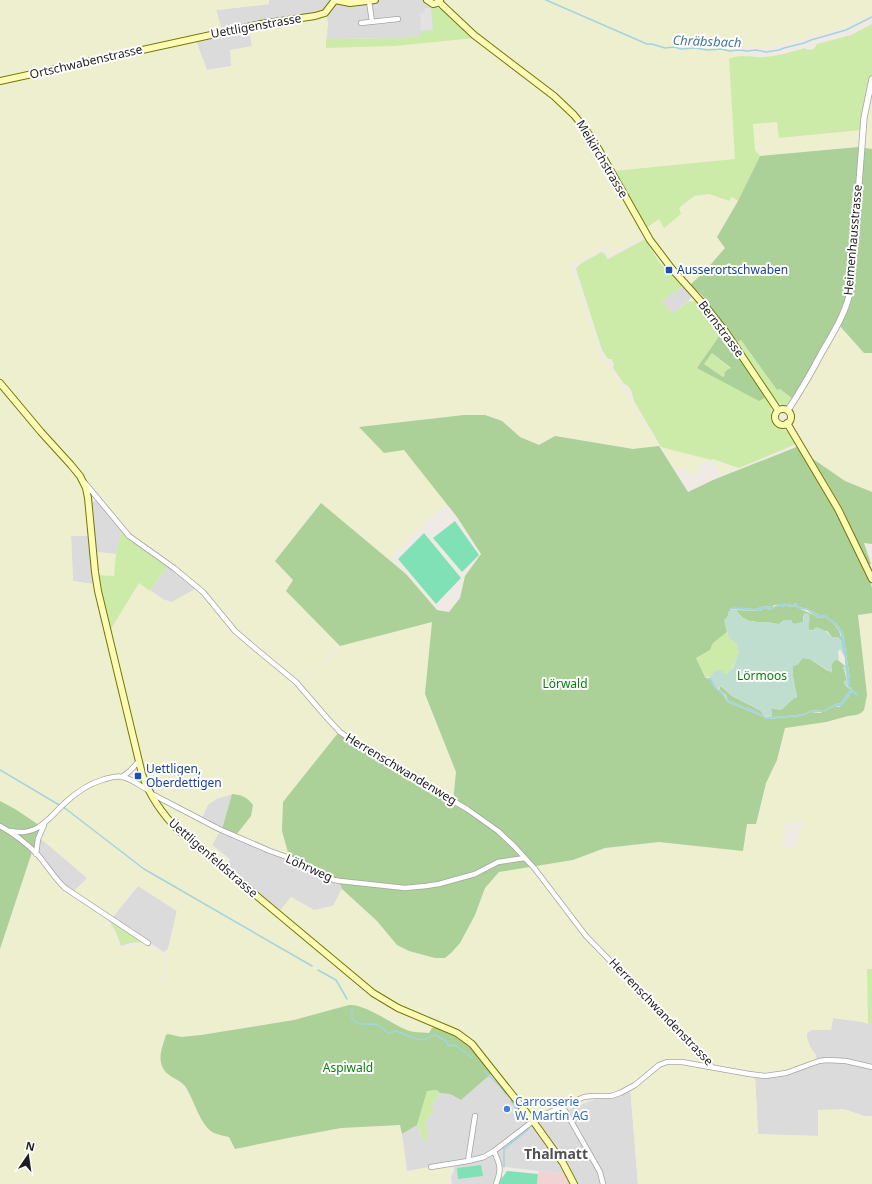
<svg xmlns="http://www.w3.org/2000/svg" width="872" height="1184" viewBox="0 0 872 1184" font-family="'Noto Sans',sans-serif">
<style>
.residential{fill:#dcdbdb}
.commercial{fill:#f1d3d3}
.farmland{fill:#eeefcf;fill-rule:evenodd}
.grass{fill:#cdeba8}
.forest{fill:#abd098;fill-rule:evenodd}
.wetland{fill:#c0decf}
.pitch{fill:#80e0b6}
.parking{fill:#e2e2e2}
.water{fill:#a3d4de}
.lines{fill:none;stroke-linecap:round;stroke-linejoin:round}
.stream{stroke:#a3d4de;stroke-width:1.5}
.minor-casing{stroke:#a5a5a5;stroke-width:6}
.tertiary-casing{stroke:#a5a5a5;stroke-width:7}
.secondary-casing{stroke:#727802;stroke-width:8}
.minor{stroke:#fff;stroke-width:4.5}
.tertiary{stroke:#fff;stroke-width:5.5}
.secondary{stroke:#fbfbb6;stroke-width:6}
.transit-dot{fill:#1a4fb4;stroke:#fff;stroke-width:1.5}
.shop-dot{fill:#3f7fe0;stroke:#fff;stroke-width:1.5}
.labels{text-anchor:middle;stroke-width:4;stroke-linejoin:round;paint-order:stroke}
.street-label{font-size:12px;fill:#1e1e1e;stroke:#fff}
.transit-label{font-size:12px;fill:#164399;stroke:#fff;text-anchor:start}
.park-label{font-size:12px;fill:#097f0c;stroke:#fff}
.shop-label{font-size:12px;fill:#366cbe;stroke:#fff;text-anchor:start}
.water-label{font-size:13px;font-style:italic;fill:#4277a0;stroke:#fff}
.quarter-label{font-size:14px;font-weight:bold;fill:#515151;stroke:#fff}
</style>
<rect width="100%" height="100%" fill="#efebe4"/>
<path class="residential" d="M269 0H443L436 6 433 30 421 35 404 38 326 39 328 22 326 13 249 27 252 46 232 66 207 70 196 41 222 30 216 10 269 4Z
M683 286 693 296 673 314 662 301Z
M94 501H98L122 530 116 554 96 552 99 585 73 581 71 536 93 535 91 504Z
M168 566 197 588 172 602 165 600 150 591Z
M232 794 222 829 270 849 339 882 342 889 333 906 314 910 291 897 279 912 225 866 230 859 212 845 220 831 200 822 208 805 216 799Z
M40 838 88 878 73 892 66 887 39 855 38 850Z
M138 886 177 911 168 949 164 952 112 918Z
M833 1018 863 1022 872 1024V1116H864L847 1110 818 1111V1136L758 1134 755 1076 817 1056 810 1047 807 1038V1033L812 1030H831Z
M492 1073 533 1123 630 1086 638 1184H577L569 1166 535 1126 564 1172 555 1173 499 1166 497 1184H452L451 1178 454 1170V1166L431 1170 430 1167 407 1171 402 1134 417 1125 420 1128 419 1131 426 1142 424 1124 434 1111 431 1105 440 1093 450 1094 461 1100Z"/>
<path class="commercial" d="M539 1171 555 1173 564 1172 571 1184H537Z"/>
<path class="farmland" d="M0 0H269V4L216 10 222 30 208 32 0 79Z
M443 0H872V15L845 27 782 45 763 48H734V56L729 59 735 159 614 171 588 129 576 112 460 20Z
M325 13 328 22 326 48 395 46 475 38 552 98 564 108 584 131 619 189 644 236 609 255 602 246 593 255 571 264 600 351 659 446 633 449 555 436 539 445 520 437 502 421 485 415H464L360 427 384 453 404 449 447 504 422 525 389 560 320 503 275 561 293 580 287 591 339 644 321 664 313 671 299 678H294L239 633 204 591 126 530 87 482 86 497 93 536H71L73 581 94 584 134 754V762L125 773 95 781 39 825 15 809 0 801V84L196 41 207 70 231 66 230 50 252 46 249 27Z
M872 87V149L863 147 864 133Z
M777 122 779 138 861 130 859 147 760 156 755 150 753 124Z
M709 194 728 201 732 197 738 201 717 237 725 248 705 271 690 285 673 267 645 229 659 219 664 228 679 209 694 196Z
M839 325 864 353H872V492L845 481 813 459 792 424 794 416 793 411 796 401Z
M661 447 711 460 697 466 700 475 676 469Z
M713 459 719 462 739 468 720 475Z
M95 552 116 554 114 577 97 575Z
M140 583 164 600 172 602 197 588 210 601 234 631 295 682 338 733 283 802 282 831 289 856 236 835 251 816 241 795 232 794 216 799 208 805 200 821 220 831 212 845 230 860 225 866 172 821 166 810 152 792 144 774 109 632Z
M872 613V969L867 970 868 1024 863 1022 833 1018 831 1030H812L807 1033V1038L810 1047 818 1060 795 1069 755 1076 758 1134 818 1136V1110L843 1109 864 1116H872V1184H638L630 1086 609 1093 593 1094 544 1113 543 1112 537 1114 533 1113 529 1111 477 1045 382 996 279 912 291 897 314 910 333 906 342 889 377 921 397 945 409 951 435 958H445L460 943 475 915 485 888 499 872 573 860 605 848 659 842 743 851 747 824H756L766 783 777 760 785 728 826 722 848 716 856 715 861 713 865 706 867 695 858 615ZM803 821 796 847 783 848 785 823Z
M432 622 425 694 456 772 453 798 376 755 341 730 300 683 301 680 323 664 340 646Z
M118 778 128 780 144 790 157 809 357 983 442 1029 429 1033 408 1031 369 1010 353 1005 294 1020 201 1035 181 1037 168 1034 171 1077 184 1085 208 1128 216 1134 229 1137H293L341 1128 400 1125 407 1171 430 1167 431 1169 451 1166 448 1184H0V949L32 852 72 893 87 878 40 838 47 824 73 798 85 790 105 780ZM138 886 177 910 168 949 164 952 167 963 163 985H161L165 963 163 955 148 945H135L122 949 119 948 115 933 106 919 108 916 112 918Z"/>
<path class="grass" d="M431 6 441 9 475 38 395 46 326 48V39L403 38 421 35V31L433 29Z
M872 24V75L866 94 861 130 779 138 777 122 753 124 755 150 760 156 738 201 732 197 729 201 709 194 694 196 679 208 681 214 664 228 659 219 645 229 614 171 735 159 729 59C740 53 753 58 764 57 778 56 791 52 805 48L808 50 814 49 817 44 851 35Z
M645 239 659 262 683 286 662 301 673 314 688 301 692 302 695 300 722 332 698 368C707 372 765 393 768 398 775 409 768 416 773 423 776 427 780 427 784 429 789 432 792 438 795 443L794 445 739 468 713 459 711 460 661 447 634 401 631 390 627 385 624 384 613 368 614 364 611 359H608L602 350 576 269C580 262 594 257 601 252L604 253 608 259Z
M741 340 777 390 780 389 793 399 787 405H781L772 396 736 343Z
M712 353 731 369 727 370 724 373 725 375 723 377 704 364Z
M122 530 168 566 150 591 139 583 109 632 97 575 114 576 116 554Z
M727 632 729 638 739 646 737 649 739 652C735 661 734 669 725 675L713 674 706 678 696 658 710 650 713 643Z
M107 917 143 942 130 943 121 946 116 932Z
M867 969H872V1024H868Z
M437 1090 440 1093 431 1105 434 1111 424 1124 428 1128 426 1143 419 1131 420 1128 417 1125 427 1091Z"/>
<path class="forest" d="M859 147 872 149V353H864L839 325 793 399 780 389 777 390 741 340 736 343 702 295 690 285 705 271 725 248 717 237 738 201 760 156Z
M722 332 767 396 759 401 697 368ZM712 353 731 368 727 370 724 373 725 375 723 377 704 364Z
M464 415H485L502 421 520 437 539 445 555 436 633 449 659 446 688 492 713 480 799 446 848 532 869 577 872 588V613L858 615 867 695 864 710 861 713 856 715 848 716 826 722 785 728 777 760 766 783 756 824H747L743 851 659 842 605 848 573 860 499 872 485 888 475 915 460 943 452 952 445 958H435L409 951 397 945 377 921 342 889 339 882 289 856 282 831 283 802 338 733 453 803 456 772 425 694 432 622 340 646 286 591 293 580 275 561 321 503 406 574 437 610 449 612 460 598 465 576 481 554 457 517 404 450 384 453 359 427ZM796 603 799 607 808 609 819 615H825L837 624 843 633 850 678V687L858 695 851 692 848 698 839 707 835 706 820 713 810 712 802 716 768 719 727 702C724 693 714 688 710 679H706L696 658 710 650 713 643 727 632 725 623 731 608 755 609 765 606 772 607 774 605 790 604 792 606Z
M813 459 845 481 872 492V544L864 543 871 564 868 565 841 506Z
M786 605 790 607 795 606C802 611 811 612 818 618L826 617C833 623 842 630 841 641L838 637H832L827 631 809 630 803 615V622L795 624 792 623 791 620H784L779 624C774 624 769 622 764 622 751 622 744 622 736 610L760 611 764 608 770 610 775 607H782Z
M802 658 810 659 828 671H832L831 666 834 660H838L845 666 844 670 847 681H844L846 686 852 691H849L841 703 836 704 823 711 811 710 807 713 797 715 772 717 771 708 781 710 794 698 797 697 793 677V666L798 664Z
M721 686 732 696 761 711 764 716 747 707H744L728 700 726 695 719 689Z
M232 794C242 795 247 797 253 805L251 816 236 835 222 829Z
M0 801 15 809 42 827 32 852 0 949Z
M349 1005C366 1004 391 1024 407 1030 413 1033 422 1032 429 1033L432 1028C457 1024 479 1057 492 1073L461 1100 450 1094 440 1093 437 1090 427 1091 417 1125 402 1134 400 1125 341 1128 293 1137 235 1149 229 1137C225 1136 219 1135 214 1133 200 1126 194 1099 185 1086 178 1078 166 1077 162 1066 158 1056 163 1045 166 1035L168 1034 181 1037 201 1035 294 1020Z"/>
<path class="wetland" d="M730 609 736 610C744 622 751 622 764 622 769 622 774 624 779 624L784 620H791L792 623 795 624 803 622 804 613 809 614C811 620 808 624 809 630L812 631 816 627 824 630 832 637H838C846 647 849 674 848 687L844 684V681L847 680 845 671 842 668 845 666V658L840 649 838 652 839 661 836 660C830 663 832 667 832 673L810 659 803 658 798 664 793 666V677L797 698H794L781 710 771 708 772 717 764 716 761 711 732 696 722 686 717 689 709 677C714 673 716 667 723 671L724 674H727L730 670 733 668C736 663 736 657 739 652L737 649 738 645 729 638 724 620 728 616V612L730 611Z"/>
<path class="pitch" d="M455 521 479 555 462 572 433 538Z
M424 533 461 578 436 604 398 559Z
M481 1165 483 1176 458 1179 457 1168Z
M507 1171 538 1174 537 1184H499L502 1178Z"/>
<path class="parking" d="M424 8H431L433 30 421 31 420 13 425 12Z"/>
<path class="water" d="M784 603H789L792 606 797 603 799 607 808 609 819 615H826L837 624 843 633 850 678V687L858 694 857 696 851 692 848 698 842 706H835L824 712H810L802 716 768 719 727 702 725 697 714 688 710 680H706V678H711L716 688C722 691 725 694 728 700L744 707H747L766 717 797 715 807 713 811 710 823 711 836 704 841 703 849 691H852L848 687 845 658 841 642V634L837 627 826 617 818 618 807 610 798 609 796 606 791 607 786 605 782 607H775L770 610 764 608 760 611 730 609 734 607 755 609 765 606 772 607Z"/>
<g class="lines">
<path class="stream" d="M546 0 647 44H652L665 48 674 47 681 49 696 48 707 50 721 49 730 51 739 50 747 51 756 50 766 52 779 50 784 48 804 43 811 40 846 30 872 17
M0 770 66 809 144 869 312 966
M318 970 336 980 347 999
M352 1009V1019C360 1026 367 1024 377 1024L388 1033 396 1031 413 1038 423 1040 434 1035H436L447 1042 448 1046 455 1045 473 1058
M484 1071 500 1086 506 1094
M511 1101 522 1115
M504 1167V1149L529 1129
M499 1184 501 1177"/>
<g class="minor-casing">
<path id="minor" d="M369 1 372 22
M361 23 398 19
M85 483 129 536 174 568 203 592 235 631 256 649 296 682 327 718 340 732 363 748 467 809 498 831 514 846 535 869 586 936 709 1062 711 1066
M122 777 130 771 138 762
M150 793 219 829 270 851 298 861 334 880 340 881 405 888 426 886 439 884 475 874 498 862 525 858
M0 826C13 833 26 843 37 854 47 865 54 878 65 888L148 943
M11 831C39 837 49 817 67 801 77 792 89 784 102 780 108 778 117 775 123 777 132 779 140 786 148 790
M36 854 38 839 44 825
M563 1107 600 1172 603 1184
M494 1151C500 1165 502 1169 496 1184
M468 1161 475 1116
M431 1167 468 1161 484 1157 494 1151 537 1118 584 1097 593 1096H611L620 1093 635 1085 659 1065 667 1062H682L749 1074 765 1076 786 1073 819 1061 827 1060 846 1061 872 1067"/>
</g>
<g class="tertiary-casing">
<path id="tertiary" d="M788 410C800 392 811 373 821 354 833 333 847 312 851 287L864 118 872 79"/>
</g>
<g class="secondary-casing">
<path id="secondary" d="M335 0 350 3 375 0
M427 0 433 4 437 3 440 0
M439 2 474 35 554 96 574 115 586 130 599 150 650 240 672 269 706 307 725 331 778 410
M0 81 261 24 315 16 325 13 335 0
M0 383 41 432 71 465 80 476 86 488 88 498 95 572 98 591 142 774C150 797 162 814 179 831L373 993 398 1008 457 1033 472 1044 533 1121 563 1163 574 1184
M775 417a8 8 0 1 1 16 0a8 8 0 1 1-16 0Z
M787 423 838 509 872 579"/>
</g>
<use href="#minor" class="minor"/>
<use href="#tertiary" class="tertiary"/>
<use href="#secondary" class="secondary"/>
</g>
<g class="transit-dot">
<rect x="665" y="266" width="8" height="8" rx="2"/>
<rect x="134" y="772" width="8" height="8" rx="2"/>
</g>
<circle class="shop-dot" cx="507" cy="1109" r="4"/>
<g class="labels">
<g class="street-label">
<text transform="translate(256 26) rotate(-10)" y="4">Uettligenstrasse</text>
<text transform="translate(86 62) rotate(-13)" y="4">Ortschwabenstrasse</text>
<text transform="translate(602 159) rotate(59)" y="4">Meikirchstrasse</text>
<text transform="translate(853 240) rotate(-85)" y="4">Heimenhausstrasse</text>
<text transform="translate(721 329) rotate(53)" y="4">Bernstrasse</text>
<text transform="translate(401 769) rotate(31)" y="4">Herrenschwandenweg</text>
<text transform="translate(213 858) rotate(41)" y="4">Uettligenfeldstrasse</text>
<text transform="translate(309 868) rotate(24)" y="4">Löhrweg</text>
<text transform="translate(661 1012) rotate(46)" y="4">Herrenschwandenstrasse</text>
</g>
<g class="transit-label">
<text x="677" y="274">Ausserortschwaben</text>
<text x="146" y="773">Uettligen,<tspan x="146" dy="14">Oberdettigen</tspan></text>
</g>
<g class="park-label">
<text x="762" y="680">Lörmoos</text>
<text x="565" y="688">Lörwald</text>
<text x="348" y="1072">Aspiwald</text>
</g>
<g class="shop-label">
<text x="515" y="1106">Carrosserie<tspan x="515" dy="14">W. Martin AG</tspan></text>
</g>
<g class="water-label">
<text transform="translate(707 41) rotate(2)" y="5">Chräbsbach</text>
</g>
<g class="quarter-label">
<text x="556" y="1159">Thalmatt</text>
</g>
</g>
<g transform="translate(28 1156) rotate(13)" stroke="#ffffff" stroke-width="3" paint-order="stroke">
<path d="M0-3L7 15L0 10L-7 15Z" fill="#1e1e1e"/>
<text y="-6" font-size="11" font-weight="bold" text-anchor="middle" fill="#1e1e1e">N</text>
</g>
</svg>
